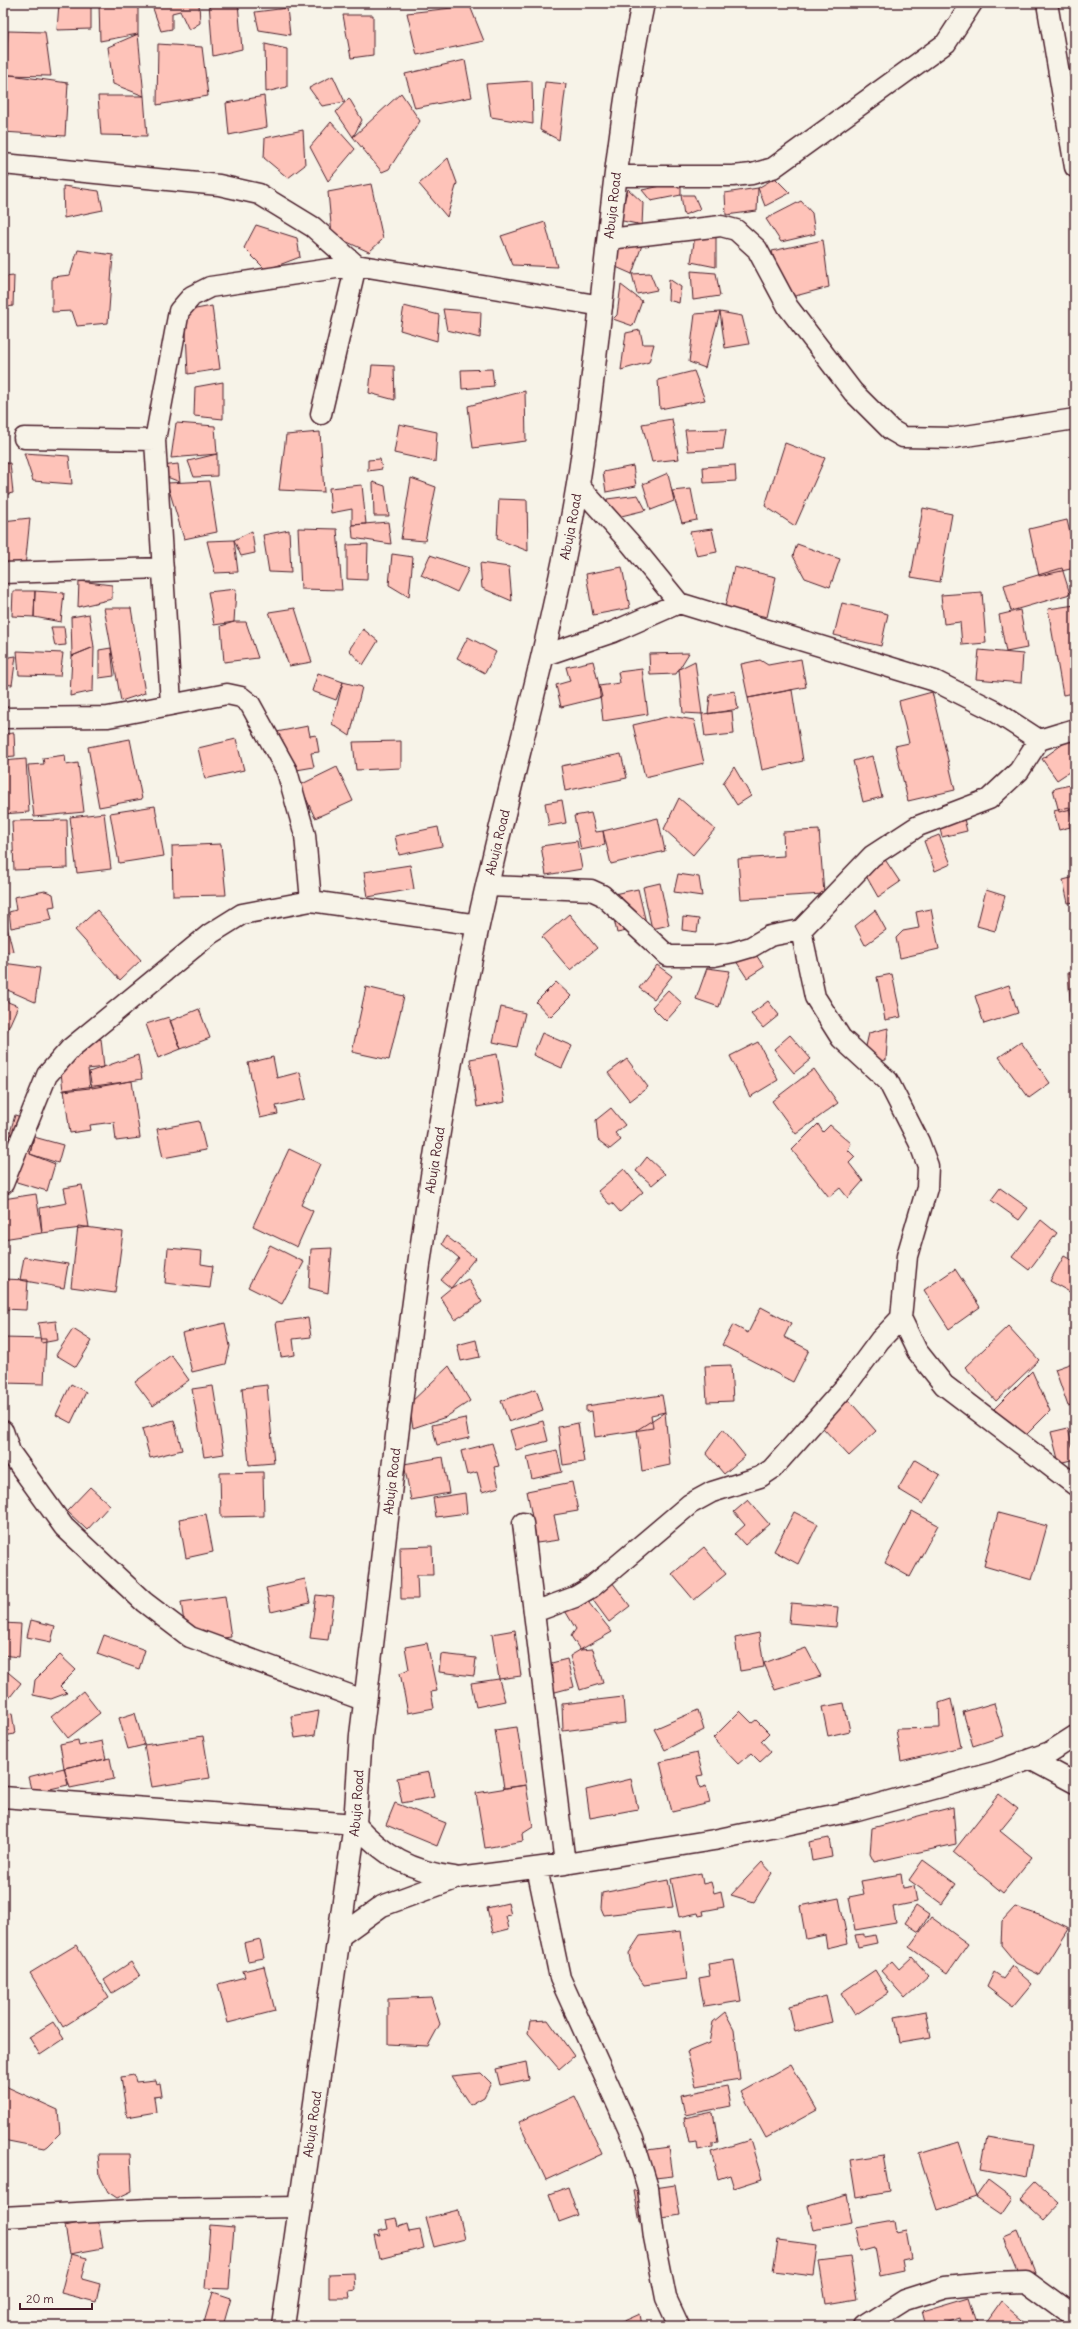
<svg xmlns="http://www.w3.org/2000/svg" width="1078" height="2329" viewBox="0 0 1078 2329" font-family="Delius,sans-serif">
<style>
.building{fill:#fec3b9;stroke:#4a1f2b}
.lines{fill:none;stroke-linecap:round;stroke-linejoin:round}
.minor-casing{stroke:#4a1f2b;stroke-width:23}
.primary-casing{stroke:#4a1f2b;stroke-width:25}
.minor{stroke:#f7f3e8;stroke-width:20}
.primary{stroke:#f7f3e8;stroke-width:22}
.labels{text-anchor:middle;stroke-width:3;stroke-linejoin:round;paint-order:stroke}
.street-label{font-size:13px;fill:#4a1f2b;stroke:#f7f3e8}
</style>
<rect width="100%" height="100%" fill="#f7f3e8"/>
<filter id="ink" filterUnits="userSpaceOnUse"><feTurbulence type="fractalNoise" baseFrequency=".025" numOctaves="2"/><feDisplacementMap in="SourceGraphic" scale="8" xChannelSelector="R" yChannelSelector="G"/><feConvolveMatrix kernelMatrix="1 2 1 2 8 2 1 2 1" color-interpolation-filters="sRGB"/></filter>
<g filter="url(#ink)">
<path class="building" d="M59 3H91V29L57 30Z
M99 3H138V34L100 41Z
M151 3H199L200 23 189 30 180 11 172 13V29L161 31Z
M209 3H238L242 49 213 56Z
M470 6 484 41 417 55 407 13Z
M287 8 290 35 259 30 255 12Z
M343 15H373V55L351 58Z
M8 31 45 32 51 76 6 75Z
M138 34 144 96 113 84 108 47Z
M158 44 202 47 208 96 157 105Z
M265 44 287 49V87L266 92Z
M465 60 472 97 415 108 405 74Z
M3 74 68 83 65 136 3 132Z
M333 76 345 102 322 106 309 88Z
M532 81 533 124 491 117 486 84Z
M545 82 566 84 559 140 540 130Z
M401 93 420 121 389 169 382 172 353 137Z
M98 96H144L147 136 101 135Z
M264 96 267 127 229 135 226 103Z
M349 98 362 120 353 137 336 112Z
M331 122 355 149 328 181 310 147Z
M303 130 305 165 288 178 264 158 265 138Z
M448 158 457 183 447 217 419 184Z
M775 178 790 193 765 206 758 188Z
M681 182V195L651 201 642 190Z
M371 184 383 239 369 252 332 235 328 192Z
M63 186 99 191 103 210 64 218Z
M758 188 757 211 726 215 725 193Z
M628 189 643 203 642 225 618 220Z
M681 195H694L700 209 684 215Z
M801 201 812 213 815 234 781 242 766 219Z
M545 222 557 267 513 265 501 236Z
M256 225 297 238 300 257 266 270 244 248Z
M695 236H716V267L691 262Z
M823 240 829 287 784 299 772 251Z
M620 242 642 245 632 274 616 267Z
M78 250 113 255 108 323 77 326 72 311 52 312V277L70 275Z
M691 271 716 273 720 296 693 300Z
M650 273 657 290 637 294 632 274Z
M14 276 13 306 3 308V277Z
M669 279 681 287 679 303 668 300Z
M621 285 642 301 633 326 613 319 617 315Z
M212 306 220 369 188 374 185 311Z
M404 306 439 315 437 341 400 330Z
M443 309 481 312 480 338 447 330Z
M720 312 705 368 689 362 695 314Z
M720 312 742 316 749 344 725 348Z
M640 330 643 344H654L649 362 621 370 626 333Z
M372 365 394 366 395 400 369 393Z
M492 369 494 386 462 389 461 370Z
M694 371 705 400 660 409 658 380Z
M223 382V419L194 416 195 387Z
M525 391 526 441 473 448 468 406Z
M672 419 679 459 652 462 642 424Z
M176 423 215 426 217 454 171 458Z
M399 424 437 432 435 462 394 453Z
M726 429 723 449 688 451 685 430Z
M320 432 324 492 279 490 286 435Z
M785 443 825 458 795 526 765 506Z
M24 453 69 456 72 484 33 481Z
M217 454V476L194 477 188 461Z
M380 459 382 469 368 471V460Z
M10 463 13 493 3 495V464Z
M178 464 180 482 167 477 162 466Z
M735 465 736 481 704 483 703 467Z
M633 466 636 486 606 492 603 472Z
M668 473 674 501 651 510 643 484Z
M411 478 436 487 425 541 401 539Z
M209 481 217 532 184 539 167 483Z
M373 482 385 486 389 516H374Z
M362 485 366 524 352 525V509L331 513 329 488Z
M691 489 697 520 682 523 672 491Z
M638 495 646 510 609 519 607 499Z
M499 499 527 500 528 551 497 539Z
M923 508 952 514 940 582 911 577Z
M30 518 25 567H3V521Z
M1067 520 1075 555V568L1039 576 1029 529Z
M388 522 391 544 353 538 352 525Z
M298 528 337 529 342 590 301 589Z
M712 529 717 552 697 556 690 532Z
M289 530 291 573 269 572 263 535Z
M252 531 255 553 241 556 234 540Z
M234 540 238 572 215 573 207 541Z
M368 544 367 580 347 579V545Z
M797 544 840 559 830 587 805 578 793 556Z
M392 554 413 557 409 597 389 585Z
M430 555 469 568 457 592 421 575Z
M480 563 509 567 512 601 482 588Z
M622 567 630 608 593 615 586 574Z
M734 567 776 577 767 617 725 607Z
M1062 568 1070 594 1011 611 1004 585Z
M79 581 112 585V599L78 607Z
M236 589 234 622 214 625 208 592Z
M13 591H35L34 617 12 616Z
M35 591 64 593 61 622 34 617Z
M982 592 986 643 962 645 960 622 944 624 941 595Z
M842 603 888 614 881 646 834 635Z
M1075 605V693L1063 695 1048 609Z
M104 608H131L145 693 121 701Z
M295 608 312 662 289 666 269 612Z
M1020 610 1027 648 1006 652 999 615Z
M89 614 94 647 72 656 71 617Z
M6 615 7 643H3V616Z
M234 622H246L258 658 224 662 221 626Z
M51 627H64L66 645 55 646Z
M363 629 378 641 363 665 349 650Z
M468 637 496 652 485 673 457 658Z
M94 647 93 691 70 696 72 656Z
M111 648 114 676 99 678V650Z
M979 650 1023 654 1021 683 976 679Z
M17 651 63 653 60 676 19 675Z
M689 653 676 674 650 675 649 654Z
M16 656 12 685 3 684V658Z
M801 659 806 687 748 698 741 664 760 660 768 665Z
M593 661 602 697 561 707 556 685 570 681 566 667Z
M695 661 702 714 683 713 679 669Z
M642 669 648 714 603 721 599 686 620 683 618 672Z
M318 673 343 682 336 700 312 691Z
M343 682 362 687 350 736 332 724Z
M792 690 803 761 762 770 748 698Z
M735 691 738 709 708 714 710 695Z
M932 692 955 790 908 801 895 746 909 743 899 701Z
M732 711 734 734 705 737 702 714Z
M671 716 694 720 704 763 645 777 633 725Z
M308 726 310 736 316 735 319 752 311 753 314 767 279 773 266 734Z
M14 733 15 756 3 757V734Z
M130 739 142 799 99 807 88 747Z
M236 739 244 770 205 779 198 748Z
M1070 739 1075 746V768L1057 780 1042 759Z
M401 741V768L356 770 353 742Z
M621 754 627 778 565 791 561 766Z
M65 755 66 765 78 763 84 812 34 817 28 765 44 764 43 758Z
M872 756 882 797 863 802 853 761Z
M26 759 29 812 3 814V761Z
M337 767 353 801 315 818 300 785Z
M734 767 751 796 737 805 723 783Z
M1070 785 1075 808 1059 812 1053 789Z
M679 798 715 829 693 855 664 829Z
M562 800 566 823 549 826 545 803Z
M155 806 164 856 119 863 110 813Z
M1069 807 1074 826 1059 830 1054 811Z
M104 813 111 869 77 873 70 817Z
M591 813 596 832 603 831 605 845 581 850 574 816Z
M963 815 967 831 942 837 938 821Z
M658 818 665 851 611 864 603 831Z
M67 820 68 868 14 870 12 821Z
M1075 821V839H1073L1069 823Z
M438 827 442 846 399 855 395 836Z
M819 830 824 894 741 899 738 859 784 856 783 832Z
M939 835 951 864 935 871 924 841Z
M577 841 582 869 546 875 541 846Z
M221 844 226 895 173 896 172 846Z
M876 846 900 882 878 897 861 867Z
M410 865 414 889 368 897 364 872Z
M678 874 699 877 702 896 674 892Z
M1075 877V902L1068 903 1063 880Z
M660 883 669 925 652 929 643 887Z
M638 889 647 927 617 933 609 895Z
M986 890 1005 896 995 931 977 926Z
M45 891 53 894 55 906 49 907 52 920 11 928 9 912 16 910 14 897Z
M931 909 939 949 900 958 896 938 903 931 919 928 916 912Z
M97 910 141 960 120 980 75 930Z
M875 910 886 930 865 945 855 926Z
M569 914 597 948 570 970 542 937Z
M683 917 699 919 697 932 682 930Z
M3 923H6L13 951 3 953Z
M751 947 764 967 747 978 734 958Z
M3 963 40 968 35 1002 3 988Z
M657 965 672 976 654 999 639 988Z
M707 968 730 971 719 1007 696 999Z
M1068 973H1075V999L1070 1000Z
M892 974 901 1017 885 1020 877 977Z
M556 982 571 996 550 1017 536 1002Z
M1009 985 1018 1013 984 1024 975 996Z
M366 987 404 996 389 1060 352 1052Z
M668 990 682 1003 666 1021 652 1007Z
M3 1000 18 1006 6 1033 3 1032Z
M768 1001 779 1015 763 1028 751 1014Z
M501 1007 525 1013 517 1047 493 1042Z
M199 1009 210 1038 181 1049 170 1021Z
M169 1017 181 1049 158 1058 146 1024Z
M888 1028 886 1060 862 1064 869 1033Z
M542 1033 572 1046 562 1068 533 1055Z
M790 1035 811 1059 794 1073 774 1049Z
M101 1039 104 1067 88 1069 90 1088 63 1091 59 1053 80 1042Z
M758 1042 778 1080 750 1097 730 1056Z
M1021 1042 1050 1083 1029 1098 999 1057Z
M497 1054 505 1102 477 1107 470 1059Z
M138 1055 142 1079 92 1088 89 1072Z
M273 1057 277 1078 300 1072 306 1099 276 1106 278 1114 260 1118 248 1063Z
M627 1059 648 1087 630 1101 608 1073Z
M814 1069 838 1103 796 1134 772 1101Z
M132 1081 140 1138 116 1141 114 1122 90 1125 91 1130 70 1133 64 1090Z
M611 1108 625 1125 615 1133 621 1140 610 1149 598 1140 596 1120Z
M15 1115 36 1122 30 1154 55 1164 47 1191 3 1178V1158Z
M199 1121 206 1150 163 1158 157 1129Z
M818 1124 823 1132 830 1125 851 1143 848 1150 855 1157 849 1163 863 1181 848 1198 840 1188 829 1197 792 1150Z
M34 1137 63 1145 58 1163 30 1154Z
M289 1149 320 1164 301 1205 313 1211 297 1247 253 1226Z
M647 1157 665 1174 652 1185 636 1171Z
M624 1169 643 1192 620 1212 613 1204H609L598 1191Z
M82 1185 89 1227 42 1233 40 1208 67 1203 64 1188Z
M1000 1188 1028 1208 1019 1220 991 1200Z
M36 1194 42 1233 3 1239V1199Z
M1041 1220 1057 1233 1029 1270 1012 1257Z
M78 1226 123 1232 115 1293 71 1287Z
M446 1236 475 1258 451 1288 441 1280 459 1258 442 1244Z
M270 1245 304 1262 282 1304 248 1287Z
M168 1248 202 1251 201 1264 213 1266 210 1288 165 1283Z
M332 1248 328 1293 309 1288 311 1249Z
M1064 1256 1075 1262V1295L1050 1281Z
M24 1257 68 1264 64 1288 20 1280Z
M955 1269 980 1307 949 1329 924 1290Z
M3 1279 28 1280 26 1310 3 1309Z
M468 1279 482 1302 455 1320 440 1297 451 1288Z
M761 1307 791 1323 784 1337 809 1350 793 1382 722 1345 733 1325 748 1333Z
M308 1318 311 1337 293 1339 295 1355 281 1357 276 1322Z
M56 1321 58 1340 41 1343 38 1323Z
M225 1323 230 1346 226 1364 192 1372 182 1333Z
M1008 1326 1039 1360 996 1401 965 1367Z
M73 1329 92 1341 76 1367 56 1355Z
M3 1338 46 1339 44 1384 3 1383Z
M476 1340 480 1357 461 1361 457 1345Z
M171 1355 189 1380 153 1406 135 1382Z
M1075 1362V1404L1068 1406 1055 1369Z
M731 1365 733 1401 707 1402 705 1366Z
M449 1366 470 1401 446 1417 413 1428 409 1404Z
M1032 1371 1050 1411 1023 1438 994 1409Z
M71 1384 86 1392 71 1423 56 1415Z
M267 1385 274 1463 249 1465 242 1388Z
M213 1386 224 1454 204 1457 192 1389Z
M838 1388 876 1431 849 1456 810 1414Z
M536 1389 543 1410 509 1422 501 1401Z
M662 1395 665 1412 651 1415 653 1428 595 1437 592 1411 586 1412V1406Z
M665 1412 670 1465 642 1471 637 1430Z
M465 1418 469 1438 437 1445 432 1425Z
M174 1420 182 1450 150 1458 142 1429Z
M543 1421 548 1441 516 1450 510 1430Z
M578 1423 584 1462 563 1465 558 1427Z
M1068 1428 1075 1459 1059 1463 1051 1432Z
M723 1429 745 1456 724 1474 706 1453Z
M492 1443 499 1466 494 1467 499 1487 482 1492 477 1472 467 1475 461 1451Z
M557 1450 562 1472 532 1479 527 1457Z
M443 1457 449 1493 411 1500 404 1464Z
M915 1460 940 1475 923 1504 898 1489Z
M263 1472 264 1516 221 1517 220 1473Z
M572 1482 578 1511 554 1515 559 1540 537 1543 527 1491Z
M90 1487 110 1505 87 1530 67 1511Z
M465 1493 467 1513 436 1517 433 1498Z
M748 1500 769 1524 745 1545 735 1534 745 1525 734 1512Z
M912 1511 938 1525 910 1577 885 1563Z
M794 1512 818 1524 798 1564 774 1551Z
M998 1513 1047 1526 1032 1580 984 1566Z
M206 1514 213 1552 186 1558 179 1519Z
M432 1546 433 1575H417L418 1599H401L400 1547Z
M704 1547 726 1574 694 1600 672 1574Z
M600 1566 630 1606 609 1622 579 1581Z
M305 1579 310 1603 271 1612 266 1588Z
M577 1588 612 1632 580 1650 571 1636 576 1629 558 1599Z
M316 1595 334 1597 328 1640 310 1638Z
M225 1596 231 1637 187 1643 181 1602Z
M791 1603 838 1607 836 1627 789 1623Z
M31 1620 55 1626 51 1642 27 1637Z
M3 1623 21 1624 19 1657 3 1655Z
M515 1630 521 1676 499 1679 492 1634Z
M759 1633 764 1667 740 1671 735 1638Z
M104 1635 145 1650 139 1669 97 1654Z
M427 1643 437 1691 431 1692 434 1708 408 1713 400 1673 409 1669 405 1647Z
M806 1648 821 1676 775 1690 764 1663Z
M593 1649 603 1683 580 1690 570 1656 580 1650Z
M441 1654 476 1658 474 1676 439 1672Z
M60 1655 76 1670 60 1686 67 1693 51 1699 33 1695 35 1680Z
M567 1659 574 1687 544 1695 536 1667Z
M3 1668 21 1683 3 1706Z
M499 1679 505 1701 476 1707 471 1683Z
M83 1691 100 1713 68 1738 51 1717Z
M623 1697 625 1723 563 1731 562 1704Z
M951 1699 961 1747 901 1762 896 1729 940 1728 939 1703Z
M844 1703 850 1731 828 1736 822 1707Z
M994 1703 1004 1736 973 1746 963 1712Z
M698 1710 704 1730 665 1750 654 1729Z
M319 1711 315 1735 295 1738 291 1716Z
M740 1711 752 1723 756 1720 769 1733 761 1741 771 1752 760 1762 751 1753 738 1764 713 1738Z
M12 1713 15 1734 3 1736V1715Z
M135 1713 144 1745 128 1749 119 1718Z
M517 1727 526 1785 504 1788 495 1730Z
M203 1736 210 1778 152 1787 144 1745Z
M78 1740 79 1746 102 1741 106 1759 64 1768 60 1744Z
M697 1753 703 1775 697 1776 700 1788 706 1786 710 1803 672 1812 660 1762Z
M110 1758 114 1779 70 1788 64 1768Z
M64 1768 68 1785 32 1793 28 1777Z
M429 1772 434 1797 402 1803 397 1778Z
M631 1779 638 1809 590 1818 586 1790Z
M526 1785 533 1827 522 1834 523 1841 485 1848 476 1793Z
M999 1794 1018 1809 1000 1831 1032 1857 1003 1893 953 1852Z
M395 1803 446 1823 437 1846 386 1825Z
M953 1807 956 1844 874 1862 870 1854 872 1828Z
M829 1838 832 1857 812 1861 809 1842Z
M923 1860 956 1884 942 1904 909 1880Z
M762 1862 772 1873 754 1902 731 1895Z
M701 1873 703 1884 711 1882 714 1893 721 1891 724 1907 703 1911 704 1915 699 1916 698 1913 679 1917 671 1879Z
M901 1874 903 1888 914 1886 917 1902 893 1907 896 1923 855 1930 849 1897 864 1894 861 1881Z
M668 1880 673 1907 604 1915 601 1908 602 1893Z
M839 1898 848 1943 827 1948 825 1935 806 1939 800 1906Z
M508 1903 511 1915 506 1916 509 1929 493 1933 487 1908Z
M916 1906 929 1915 919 1932 905 1923Z
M1015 1907 1045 1917 1069 1929 1040 1975 1016 1963 1001 1945 1002 1921Z
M931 1917 968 1944 947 1974 909 1947Z
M681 1931 687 1979 644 1985 631 1966 629 1953 640 1936Z
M864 1934V1937L875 1935 877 1943 858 1947 855 1935Z
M260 1939 264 1958 248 1961 244 1943Z
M76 1945 109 1998 63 2027 30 1973Z
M912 1957 929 1976 905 1998 881 1971 892 1961 899 1969Z
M734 1960 741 2001 704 2007 699 1978 710 1976 708 1964Z
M131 1962 140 1976 112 1993 104 1980Z
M264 1966 275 2011 228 2023 218 1984 245 1977 243 1971Z
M1012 1966 1032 1984 1013 2007 987 1987 994 1972 1003 1978Z
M875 1970 889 1993 855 2015 841 1993Z
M826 1996 832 2022 795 2032 789 2006Z
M431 1997 440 2024 428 2046 388 2044V1999Z
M926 2011 931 2037 900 2042 895 2017Z
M725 2012 734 2029 740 2079 696 2086 687 2052 709 2043 713 2022Z
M548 2020 574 2056 559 2069 528 2033 530 2021Z
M53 2022 64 2039 40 2055 29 2037Z
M526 2062 529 2079 500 2085 496 2069Z
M791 2064 817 2110 766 2138 741 2092Z
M481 2073 491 2083 484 2097 470 2105 451 2076Z
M134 2075 136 2082 155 2080 156 2084 160 2083 162 2096 154 2097 156 2112 127 2117 121 2077Z
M3 2085 58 2110 60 2133 47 2146 44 2148 3 2140Z
M727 2086 731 2106 685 2115 681 2095Z
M575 2096 602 2154 546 2180 519 2122Z
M713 2112 718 2142 713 2143V2147L698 2150 697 2142 689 2143 684 2118Z
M987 2137 1034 2145 1028 2178 981 2169Z
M750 2140 762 2179 734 2188 730 2175 718 2179 711 2152Z
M958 2142 976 2197 937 2210 919 2154Z
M669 2147 673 2176 637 2180 633 2152Z
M98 2154H130L132 2191 117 2198 108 2192 100 2176Z
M883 2155 889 2191 856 2197 850 2160Z
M988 2180 1012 2198 1001 2214 976 2197Z
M1036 2184 1057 2203 1043 2218 1022 2199Z
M675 2185 680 2215 640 2222 634 2191Z
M568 2187 578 2215 559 2222 549 2194Z
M847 2195 852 2222 814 2229 808 2206Z
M458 2210 465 2239 434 2247 426 2218Z
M396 2218 398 2227 407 2224 409 2232 420 2230 424 2248 379 2259 374 2235 380 2236 378 2231 388 2229 386 2220Z
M98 2219 103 2248 70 2254 65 2226Z
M894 2221 896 2233 906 2231 911 2258 902 2260 904 2271 880 2276 875 2247 860 2251 855 2228Z
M210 2225 234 2227 229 2289 205 2288Z
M1018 2231 1035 2273 1021 2278 1004 2237Z
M778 2240 818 2245 814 2276 773 2271Z
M71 2254 87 2258 82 2279 100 2284 96 2302 61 2293Z
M850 2257 857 2299 826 2304 819 2261Z
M354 2273 355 2290 349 2291 350 2298H329V2274Z
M213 2292 231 2298 223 2326H203Z
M969 2297 978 2326H962L960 2318 935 2326H926L922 2311Z
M1001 2301 1029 2325 1027 2326H983Z
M640 2314 642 2326H613Z"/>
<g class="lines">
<g class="minor-casing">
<path id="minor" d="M1047 3 1075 167
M3 164 219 185 259 194 313 227 356 265 602 306
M617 176H733L752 174 773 168 946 43 972 3
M609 239 721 226 736 230 757 249 788 307 853 392 891 430 903 437 953 438 1075 419
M24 438 155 440
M578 485 630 543 679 603 935 681 993 710 1039 740
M3 573 163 568
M542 656 613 632 679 603
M171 704 155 440 179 311 192 296 210 287 356 265 321 414
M3 718 108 717 227 694 241 697 250 704 287 771 305 835 311 901
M487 886 591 890 602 895 668 956H714L734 952 751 947 770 936 801 930 872 856 918 826 989 799 1019 771 1039 740 1075 729
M801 930 815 997 841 1038 888 1081 919 1142 928 1166 927 1188 907 1256 901 1318 917 1351 944 1385 1075 1485
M3 1184 47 1075 71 1048 210 934 242 914 311 901 478 925
M3 1431 10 1452 64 1527 144 1602 190 1637 366 1701
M523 1523 565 1864
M534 1612 575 1597 592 1587 690 1504 712 1492 760 1477 772 1469 846 1386 880 1340 901 1318
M1030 1759 1075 1783
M3 1797 355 1824C384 1856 411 1871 454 1877
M537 1868 560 1978 633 2139 648 2188 654 2237 666 2298 679 2326
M339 1937 382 1906 458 1878 565 1864 714 1840 857 1810 995 1772 1050 1752 1075 1736
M3 2217 148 2209 300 2207
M864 2326 905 2300 946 2287 995 2282 1026 2281 1075 2317"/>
</g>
<g class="primary-casing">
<g id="primary">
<path id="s1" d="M283 2326 355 1824 361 1735C394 1473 418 1208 473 949 505 794 552 641 578 484 604 324 610 162 643 3"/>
</g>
</g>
<use href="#minor" class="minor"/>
<use href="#primary" class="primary"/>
</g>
</g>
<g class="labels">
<g class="street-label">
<text dy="5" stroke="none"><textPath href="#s1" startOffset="2148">Abuja Road</textPath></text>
<text dy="5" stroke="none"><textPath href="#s1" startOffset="1824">Abuja Road</textPath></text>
<text dy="5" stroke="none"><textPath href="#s1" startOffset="1500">Abuja Road</textPath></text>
<text dy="5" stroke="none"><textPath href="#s1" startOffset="1176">Abuja Road</textPath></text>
<text dy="5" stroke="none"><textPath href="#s1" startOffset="852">Abuja Road</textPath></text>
<text dy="5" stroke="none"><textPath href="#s1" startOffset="528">Abuja Road</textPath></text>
<text dy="5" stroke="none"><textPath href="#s1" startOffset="204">Abuja Road</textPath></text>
</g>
</g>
<rect width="1078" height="2329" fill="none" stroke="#f7f3e8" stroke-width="16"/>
<rect x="8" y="8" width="1062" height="2313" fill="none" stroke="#4a1f2b" stroke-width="1.5" filter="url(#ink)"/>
<path d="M20 2303v6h72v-6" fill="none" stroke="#4a1f2b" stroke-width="2"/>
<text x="26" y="2303" font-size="12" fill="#4a1f2b" stroke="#f7f3e8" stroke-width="3" paint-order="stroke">20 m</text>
</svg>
